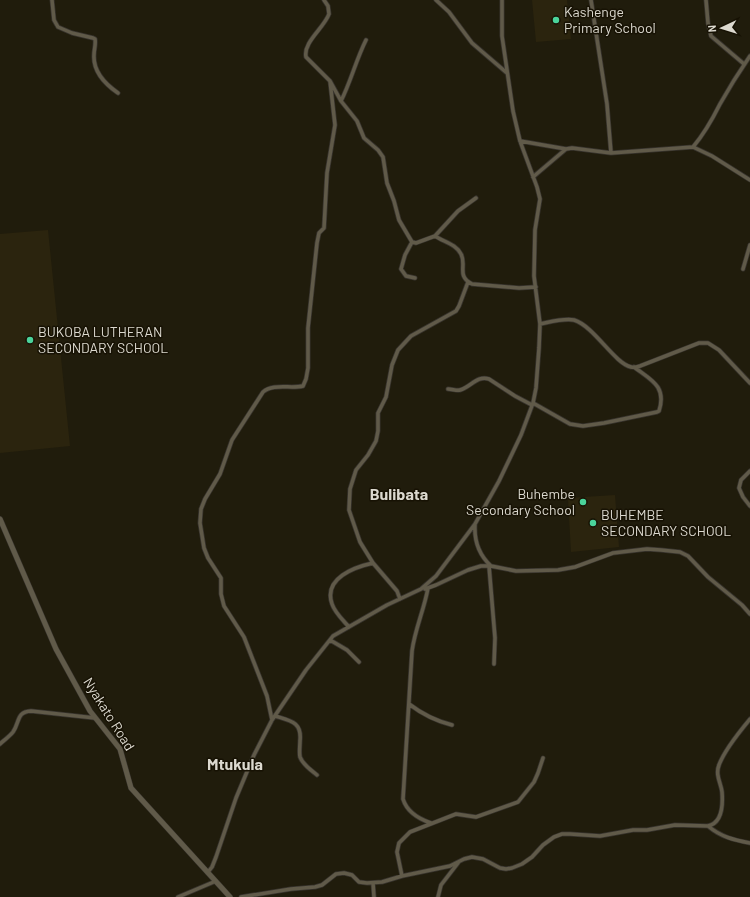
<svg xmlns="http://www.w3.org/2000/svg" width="750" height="897" viewBox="0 0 750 897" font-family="Barlow,sans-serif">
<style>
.built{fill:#2b240e}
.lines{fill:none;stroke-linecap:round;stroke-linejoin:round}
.street-casing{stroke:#38342e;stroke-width:5}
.secondary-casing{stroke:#38342e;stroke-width:6}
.street{stroke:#605a49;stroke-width:3.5}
.secondary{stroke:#605a49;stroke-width:5}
.poi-dot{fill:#4bd49b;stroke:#171204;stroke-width:1.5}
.labels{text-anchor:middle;stroke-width:3;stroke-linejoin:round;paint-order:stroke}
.poi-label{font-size:14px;fill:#dcd9cf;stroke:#171204;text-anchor:start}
.street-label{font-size:14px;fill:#dcd9cf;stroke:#171204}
.quarter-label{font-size:16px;font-weight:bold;fill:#dcd9cf;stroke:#171204}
</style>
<rect width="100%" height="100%" fill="#201c0c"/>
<path class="built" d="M532 0H567L571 39 536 42Z
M48 230 70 446 0 453V234Z
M615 495 619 547 571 552 568 498Z"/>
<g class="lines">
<g class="street-casing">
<path id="street" d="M52 0 54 20 58 27 72 33 93 38 95 39C96 45 94 49 94 55 93 72 105 84 118 93
M324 0 328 6 329 14C324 28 303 42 306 57L330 81 341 101 357 121 364 138 378 150 383 157 387 183 394 201 399 220 412 242 416 243 435 236 458 211 476 198
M436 0 449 12 472 43 507 73
M591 0 607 104 611 153
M706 0 708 23 711 36 744 64
M341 101C351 81 356 60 366 40
M520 141 566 149
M693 147C704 134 712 120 720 104 729 88 739 72 750 56
M533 177 566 149 572 148 611 153 693 147 712 156 750 180
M435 236C444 242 456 244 461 254 467 265 456 276 472 284L519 288 536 287
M412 242 405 255 401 269 406 276 415 278
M743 269 750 245
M540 324C550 322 564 318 574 320 594 326 614 363 631 367 634 368 637 367 640 366L699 343H708L719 350 750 383
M448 389C452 389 457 391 460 390 471 387 477 375 489 379L515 396 532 405
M533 403 570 424 583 426 604 423 657 412 659 411C667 386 651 380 634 367
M750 471 741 480 739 488 743 497 750 506
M475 524C474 540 479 555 491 566
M489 566 495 638 494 664
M428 588C424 610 415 629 412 651L403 799C407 812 419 819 431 823
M425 589 436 585 468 570 481 566H491L516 571 558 570 575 567 613 553 647 549 661 550 680 552 688 556 708 577 742 605 750 614
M400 599 397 591 373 563 360 542 349 510 350 489 356 470 368 455 376 441 378 431V413L386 397 392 365 398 350 411 336 456 311 459 306 468 282
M349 627C343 620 335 613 332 604 323 578 355 567 373 563
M330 640 347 650 359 662
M409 704C422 714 436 721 452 725
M275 716C291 721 302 722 300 741 300 746 299 752 300 757 303 765 311 770 317 775
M272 720 267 696 244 637 224 606 221 594V578L208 558 204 548 200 523 201 509 205 499 220 474 232 440 263 392C273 383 291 389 303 386L306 379 308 368V328L317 243 319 233 324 228 327 173 335 125 330 81
M0 744C4 740 9 737 13 732 20 722 16 712 31 711L95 718
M708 826C721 837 734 840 750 843
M208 872 212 867 216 857 236 798 254 755 272 720 306 670 333 636 387 605 421 589 436 576 475 524 499 481 521 435 533 403 536 388 539 348 540 324 534 276 535 230 540 199 537 187 520 141 513 111 502 36V0
M402 876 397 852 399 843 410 832 456 814 476 817 518 802 534 782 538 773 543 758
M373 883 374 897
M178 897 216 881
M241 897 291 889 315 887 322 885 336 874 344 873 352 875 359 882 367 883 382 882 402 876 450 866 464 859 472 857 483 859 500 868 506 869 512 868 522 864 532 857 543 845 554 837 562 834H570L600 836 633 830H647L675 825 708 826C722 823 723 805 722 792 721 783 715 775 719 765 724 751 740 731 750 719
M438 897 441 885 458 863"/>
</g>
<g class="secondary-casing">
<path id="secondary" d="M0 519 56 649 90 711 120 749 131 788 230 897"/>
</g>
<use href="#street" class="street"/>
<use href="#secondary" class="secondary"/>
</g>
<g class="poi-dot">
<circle cx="556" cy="20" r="4"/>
<circle cx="30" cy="340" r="4"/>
<circle cx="583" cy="502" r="4"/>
<circle cx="593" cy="523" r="4"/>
</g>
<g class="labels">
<g class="poi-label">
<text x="564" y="17">Kashenge<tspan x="564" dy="16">Primary School</tspan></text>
<text x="38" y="337">BUKOBA LUTHERAN<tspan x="38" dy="16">SECONDARY SCHOOL</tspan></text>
<text x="575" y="499" text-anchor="end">Buhembe<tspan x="575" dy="16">Secondary School</tspan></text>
<text x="601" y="520">BUHEMBE<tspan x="601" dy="16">SECONDARY SCHOOL</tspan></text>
</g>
<g class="street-label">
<text transform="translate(109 714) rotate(58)" y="5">Nyakato Road</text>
</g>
<g class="quarter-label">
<text x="399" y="500">Bulibata</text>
<text x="235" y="770">Mtukula</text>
</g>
</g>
<g transform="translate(722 28) rotate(266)" stroke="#171204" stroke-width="3" paint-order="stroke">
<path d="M0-3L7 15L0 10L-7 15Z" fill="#dcd9cf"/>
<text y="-6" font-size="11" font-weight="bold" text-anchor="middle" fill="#dcd9cf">N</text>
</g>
</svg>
